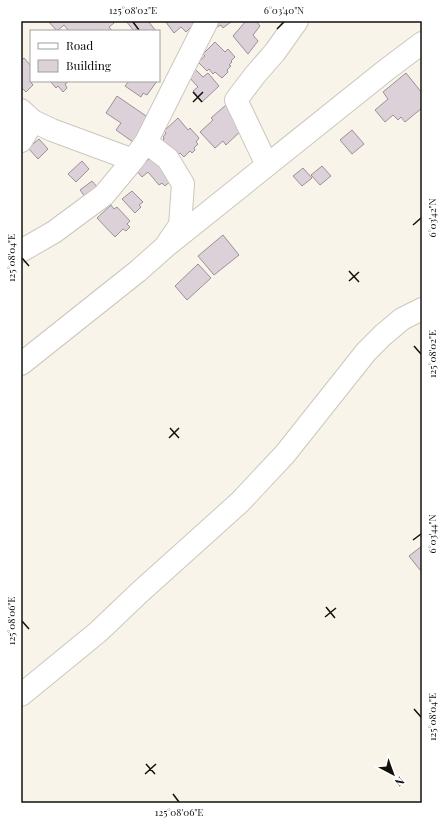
<svg xmlns="http://www.w3.org/2000/svg" width="443" height="824" viewBox="0 0 443 824" font-family="'Playfair Display',serif">
<style>
.building{fill:#dcd1d8;stroke:#9b9097}
.lines{fill:none;stroke-linecap:round;stroke-linejoin:round}
.minor-casing{stroke:#ccc7bd;stroke-width:24}
.minor{stroke:#fff;stroke-width:22}
.ticks{fill:none;stroke:#11100c;stroke-width:1.5}
.neatline{fill:none;stroke:#11100c;stroke-width:1.5}
.ticks-label{font-size:10px;text-anchor:middle;fill:#11100c}
</style>
<rect width="100%" height="100%" fill="#f9f4e9"/>
<path class="building" d="M48 21H113L114 23 109 27 112 31H69L64 25 57 31Z
M126 21H148L156 31H138L136 29 134 31Z
M165 21H191L194 24 186 32 181 27 174 33Z
M212 21H232L223 28 221 25 217 27Z
M246 21H256L260 26 253 35 258 41 248 54 233 36Z
M215 42 225 52 228 49 235 57 231 61 232 62 229 65 231 66 227 70 228 72 222 78 215 72 213 74 209 69 207 71 198 62 205 56 203 54Z
M24 58 31 66V81H30L33 85 26 92 21 87V61Z
M195 69 203 77 208 73 219 86 202 102 193 91 198 87 188 76Z
M406 73 422 93V108L405 122 401 117 398 120 393 115 385 122 375 110 388 99 383 92Z
M50 81H69L65 84 67 88 63 92 58 86 56 88Z
M129 81H157L147 95 143 93 141 97 125 86Z
M117 96 149 118 133 142 116 130 121 123 106 113Z
M226 105 245 127 226 145 223 141 215 148 200 132 213 120 211 118Z
M178 118 188 130 190 128 199 138 196 142 198 144 194 148 195 150 192 153 190 151 184 157 180 153 176 156 163 141 164 138 163 137 166 133 164 131Z
M352 130 364 144 352 154 340 140Z
M39 139 48 149 38 159 28 148Z
M150 158 174 174 173 179 165 186 162 183 159 185 148 172 142 177 136 170Z
M82 161 89 169 76 182 68 174Z
M322 166 331 176 320 185 311 175Z
M303 168 312 178 302 186 293 176Z
M92 181 98 188 86 198 80 190Z
M132 191 143 202 139 205 141 207 135 213 122 199Z
M111 205 114 209 117 207 130 221 127 224 130 227 126 231 123 229 115 237 97 218Z
M223 235 239 255 214 275 198 256Z
M198 264 211 278 187 300 175 286Z
M422 546V569L420 570 409 556Z"/>
<g class="lines">
<g class="minor-casing">
<path id="minor" d="M21 110 33 121 52 130 133 160
M21 141 33 121
M267 165 236 100 255 75 275 52 297 21
M165 247 386 70 422 43
M21 251 54 232 104 195 133 160 146 142 207 21
M21 364 138 271 165 247 180 225 183 184 168 159 146 142
M21 695 98 632 140 592 240 502 285 454 366 352 383 335 402 319 422 309"/>
</g>
<use href="#minor" class="minor"/>
</g>
<path class="ticks" d="M133 22 139 30M277 29 284 22M193 92 202 102M193 102 203 92M413 225 421 218M22 258 29 266M349 271 359 282M349 281 359 272M414 346 421 354M170 428 179 438M169 438 179 428M413 540 421 534M326 607 335 618M325 617 336 608M22 621 29 629M414 709 421 717M146 764 155 774M145 774 156 764M173 794 179 802"/>
<rect width="443" height="824" fill="none" stroke="#ffffff" stroke-width="44"/>
<rect x="30" y="30" width="130" height="52" fill="#ffffff" stroke="#a09f9e"/>
<rect x="38" y="43" width="20" height="6" fill="#ffffff" stroke="#a09f9e"/>
<text x="66" y="50" font-size="12" fill="#11100c">Road</text>
<rect x="38" y="60" width="20" height="12" fill="#dcd1d8" stroke="#a09f9e"/>
<text x="66" y="70" font-size="12" fill="#11100c">Building</text>
<g transform="translate(393 774) rotate(139)" stroke="#ffffff" stroke-width="3" paint-order="stroke">
<path d="M0-3L7 15L0 10L-7 15Z" fill="#11100c"/>
<text y="-6" font-size="11" font-weight="bold" text-anchor="middle" fill="#11100c">N</text>
</g>
<rect x="22" y="22" width="399" height="780" class="neatline"/>
<g class="ticks-label">
<text x="133" y="14">125°08'02"E</text>
<text x="284" y="14">6°03'40"N</text>
<text transform="translate(432 218) rotate(-90)" y="4">6°03'42"N</text>
<text transform="translate(11 258) rotate(-90)" y="4">125°08'04"E</text>
<text transform="translate(432 354) rotate(-90)" y="4">125°08'02"E</text>
<text transform="translate(432 534) rotate(-90)" y="4">6°03'44"N</text>
<text transform="translate(11 621) rotate(-90)" y="4">125°08'06"E</text>
<text transform="translate(432 717) rotate(-90)" y="4">125°08'04"E</text>
<text x="179" y="816">125°08'06"E</text>
</g>
</svg>
